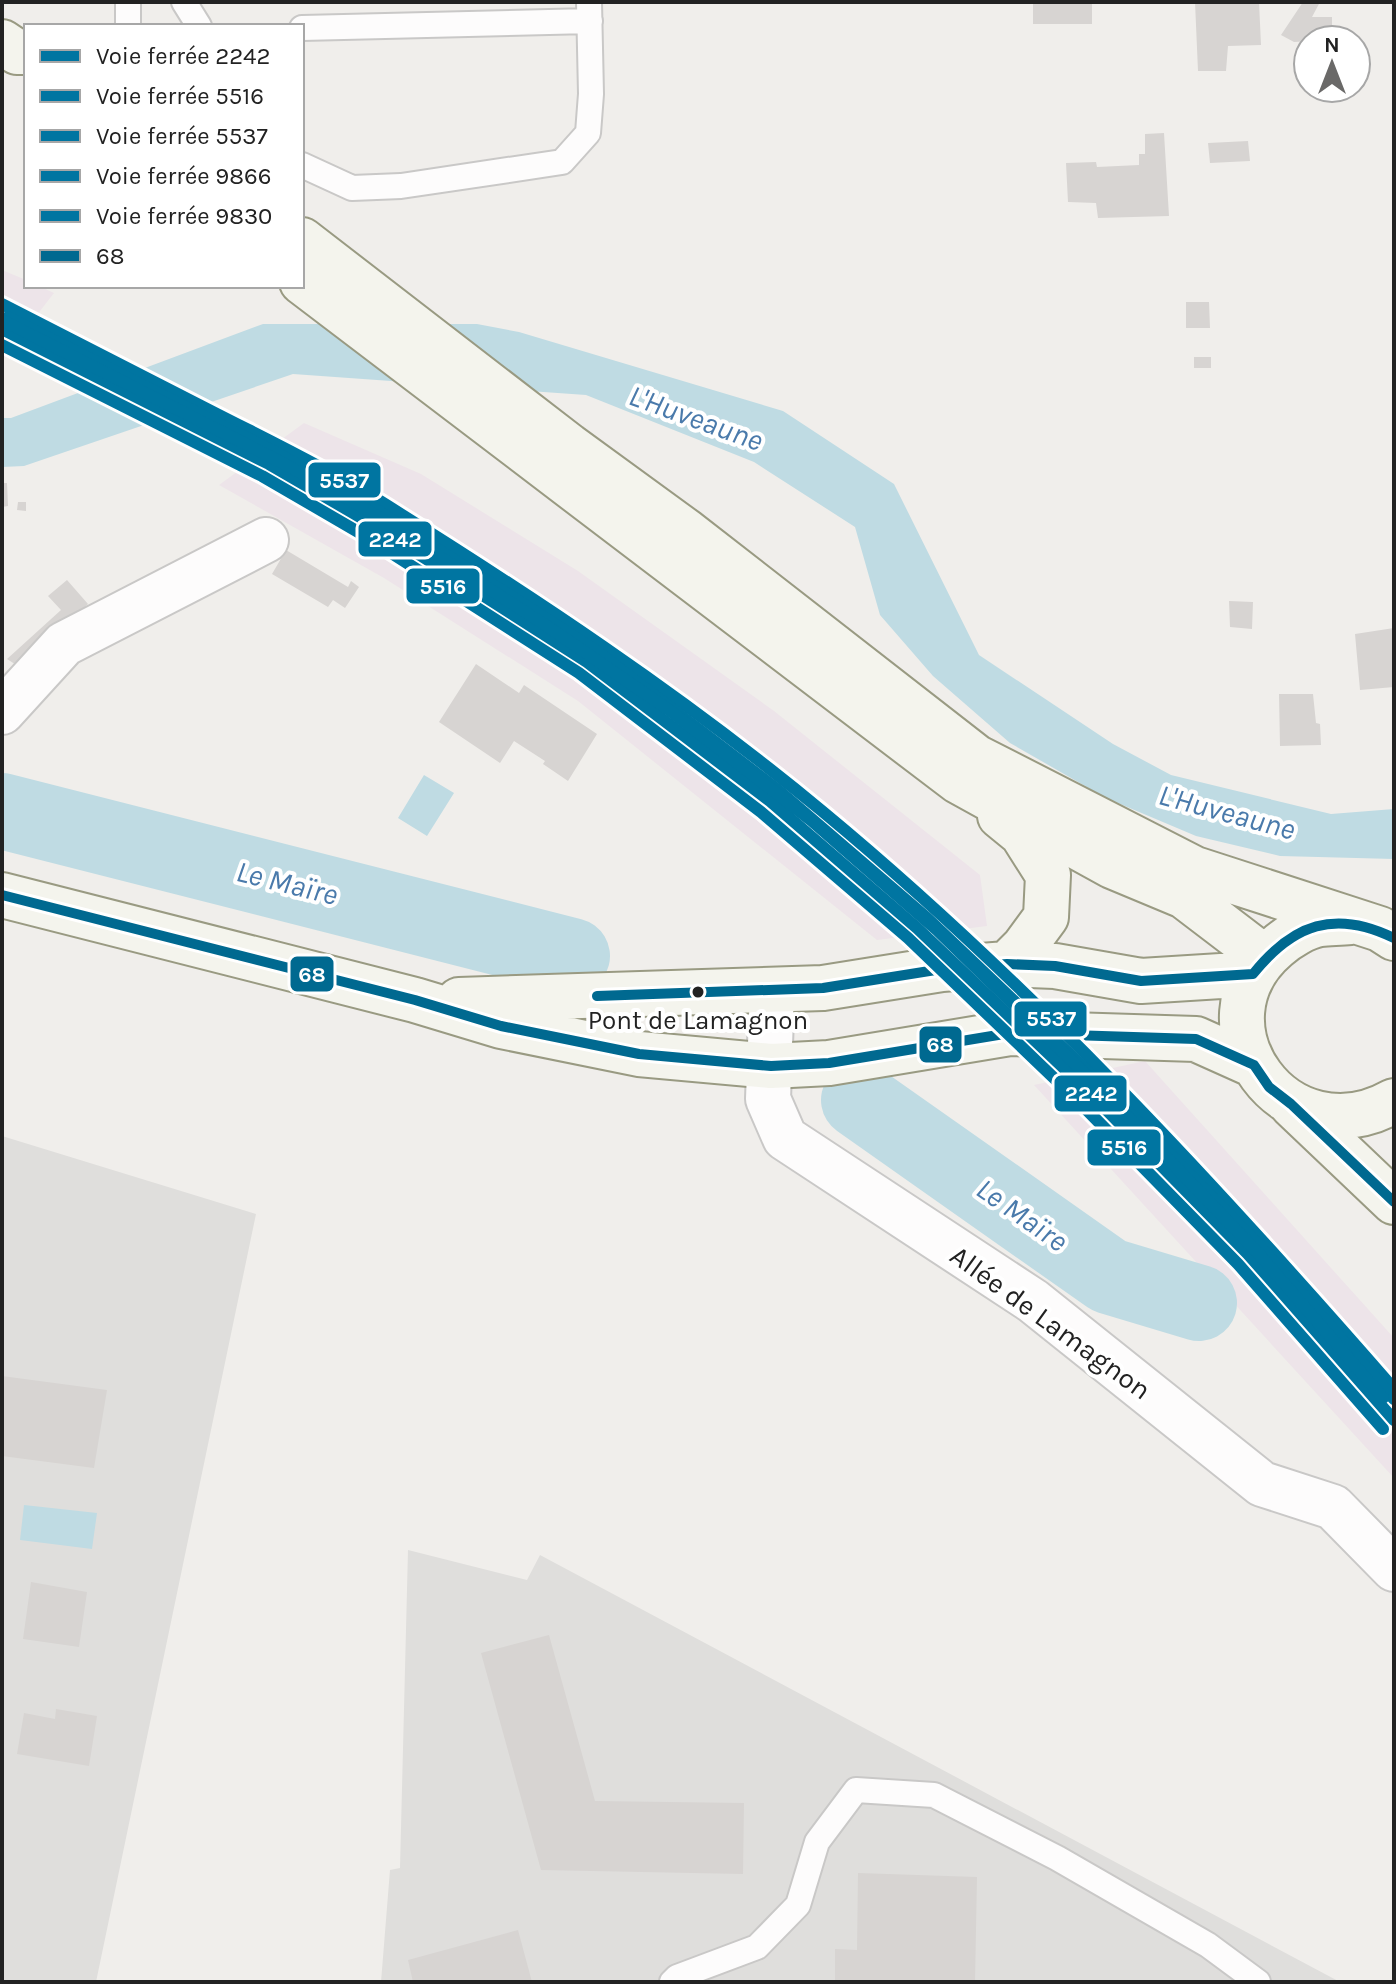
<svg xmlns="http://www.w3.org/2000/svg" width="1396" height="1984" viewBox="0 0 1396 1984" font-family="Karla,sans-serif">
<style>
.residential{fill:#dfdedc}
.industrial{fill:#ede4e9}
.water{fill:#bfdbe3}
.lines{fill:none;stroke-linecap:round;stroke-linejoin:round}
.river{stroke:#bfdbe3;stroke-width:76}
.building{fill:#d7d4d2}
.lane-casing{stroke:#c9c8c7;stroke-width:28}
.street-casing{stroke:#c9c8c7;stroke-width:48}
.secondary-casing{stroke:#999a82;stroke-width:48}
.lane{stroke:#fdfcfc;stroke-width:24}
.street{stroke:#fdfcfc;stroke-width:44}
.secondary{stroke:#f4f4ed;stroke-width:44}
.bus-1-casing{stroke:#fff;stroke-width:16}
.bus-1{stroke:#006990;stroke-width:10}
.rail-1-casing{stroke:#fff;stroke-width:18}
.rail-2-casing{stroke:#fff;stroke-width:18}
.rail-3-casing{stroke:#fff;stroke-width:18}
.rail-4-casing{stroke:#fff;stroke-width:18}
.rail-5-casing{stroke:#fff;stroke-width:18}
.rail-1{stroke:#0075a1;stroke-width:12}
.rail-2{stroke:#0075a1;stroke-width:12}
.rail-3{stroke:#0075a1;stroke-width:12}
.rail-4{stroke:#0075a1;stroke-width:12}
.rail-5{stroke:#0075a1;stroke-width:12}
.bus-dot{fill:#222;stroke:#fff;stroke-width:3}
.labels{text-anchor:middle;stroke-width:8;stroke-linejoin:round;paint-order:stroke}
.bus-label{font-size:26px;fill:#222;stroke:#fff}
.street-label{font-size:28px;fill:#222;stroke:#fff}
.water-label{font-size:30px;font-style:italic;fill:#4a7aab;stroke:#fff}
.line-badge{stroke:#fff;stroke-width:3}
.badge-label{font-size:22px;text-anchor:middle;font-weight:bold;fill:#fff}
</style>
<rect width="100%" height="100%" fill="#f0eeeb"/>
<path class="residential" d="M2 1136 256 1214 96 1982H2Z
M408 1550 527 1580 540 1555 1340 1982H381L390 1870 400 1868Z"/>
<path class="industrial" d="M2 270 26 280V286H39L54 293 2 360Z
M304 423 421 474 578 571 774 711 980 875 987 926 877 940 578 701 384 578 219 485Z
M1145 1061 1394 1338V1478L1034 1085Z"/>
<path class="water" d="M263 324H477L519 332 783 411 894 484 979 655 1113 744 1171 775 1331 814 1394 809V859L1280 856 1196 836 1106 798 1010 743 933 676 880 615 855 527 754 462 586 395 293 374 24 466 2 467V418H11Z
M424 775 454 793 427 836 398 818Z
M24 1505 97 1513 92 1549 20 1540Z"/>
<g class="lines">
<path class="river" d="M2 811 572 956
M859 1100 1109 1276 1199 1303"/>
</g>
<path class="building" d="M1033 2H1092V24H1033Z
M1195 2H1259L1261 45 1228 46 1226 71H1198Z
M1303 2H1320L1312 17H1332V40L1294 42 1281 35Z
M1164 133 1169 216 1098 218 1096 203 1068 202 1066 163 1096 162 1097 167 1139 165V154H1145V134Z
M1248 141 1250 161 1210 163 1208 143Z
M1186 302H1209L1210 328H1186Z
M1194 357H1211V368H1194Z
M2 483H7L8 506 2 507Z
M18 502H26V511L17 510Z
M286 550 348 587 351 581 359 587 345 608 333 600 328 607 272 574Z
M67 580 88 604 21 668 7 659 61 610 48 596Z
M1229 601 1253 602 1252 629 1230 627Z
M1394 628V687L1360 690 1355 634Z
M476 664 519 693 524 685 597 734 568 781 543 764 545 761 514 741 500 763 439 722Z
M1279 694H1313L1316 723 1320 724 1321 745 1280 746Z
M2 1376 107 1390 94 1468 2 1456 4 1428 2 1427Z
M31 1582 87 1592 79 1647 23 1639Z
M549 1635 595 1801 744 1803 743 1874 541 1870 481 1653Z
M56 1709 97 1716 89 1766 17 1754 24 1713 55 1719Z
M858 1873 977 1877 975 1982H835V1949L857 1950Z
M518 1930 532 1982H413L408 1960Z"/>
<g class="lines">
<g class="lane-casing">
<path id="lane" d="M128 2V26
M184 2 199 26
M302 28 590 21
M302 165 352 188 401 186 562 162 588 133 591 94 589 2
M672 1982 677 1977 757 1947 798 1905 817 1842 856 1790 934 1795 1057 1858 1208 1945 1258 1982"/>
</g>
<g class="street-casing">
<path id="street" d="M2 712 64 644 266 540
M772 990 768 1099 785 1138 1033 1301 1262 1484 1333 1507 1394 1569"/>
</g>
<g class="secondary-casing">
<path id="secondary" d="M2 42 17 52H26
M302 240 569 446 687 532 976 757 1195 869 1380 929 1394 938
M302 282 958 781 1112 866 1184 896 1264 957
M1000 816 1022 834 1048 875 1046 917 1024 947 1007 964
M2 895 415 1000 501 1026 639 1054 771 1066 829 1063 1010 1033 1196 1039 1254 1065
M1350 922C1340 923 1330 923 1320 924 1305 927 1288 937 1277 947 1187 1023 1286 1162 1394 1101
M459 1000 823 988 942 969 1007 964 1055 966 1141 981 1253 974
M1292 1105 1394 1202"/>
</g>
<use href="#lane" class="lane"/>
<use href="#street" class="street"/>
<use href="#secondary" class="secondary"/>
<g class="bus-1-casing">
<path id="bus-1" d="M2 895 415 1000 501 1026 639 1054 771 1066 829 1063 1010 1033 1196 1039 1254 1065
M1253 974C1293 924 1335 909 1394 938
M597 996 823 988 942 969 1007 964 1055 966 1141 981 1253 974
M1254 1065 1269 1087 1291 1104 1394 1202"/>
</g>
<use href="#bus-1" class="bus-1"/>
<g class="rail-1-casing">
<path id="rail-1" d="M2 329 269 464 367 521 587 662 770 801 917 928 1091 1094 1248 1254 1394 1420"/>
</g>
<g class="rail-2-casing">
<path id="rail-2" d="M2 345 262 476 360 533 579 673 761 812 908 938 1081 1104 1238 1264 1383 1429"/>
</g>
<g class="rail-3-casing">
<path id="rail-3" d="M2 304C74 341 145 377 217 414 270 441 324 467 375 498 529 594 682 695 822 811 1031 984 1216 1185 1394 1389"/>
</g>
<g class="rail-4-casing">
<path id="rail-4" d="M8 317 275 452 375 509 595 650 778 790 927 918 1101 1084 1258 1244 1394 1399"/>
</g>
<g class="rail-5-casing">
<path id="rail-5" d="M2 320 281 462 364 508 547 626 669 710 812 821 937 930 1103 1091 1258 1253 1383 1398"/>
</g>
<use href="#rail-1" class="rail-1"/>
<use href="#rail-2" class="rail-2"/>
<use href="#rail-3" class="rail-3"/>
<use href="#rail-4" class="rail-4"/>
<use href="#rail-5" class="rail-5"/>
</g>
<circle class="bus-dot" cx="698" cy="992" r="7"/>
<g class="labels">
<g class="bus-label">
<text x="698" y="1029">Pont de Lamagnon</text>
</g>
<g class="street-label">
<text transform="translate(1051 1322) rotate(36)" y="10">Allée de Lamagnon</text>
</g>
<g class="water-label">
<text transform="translate(696 418) rotate(20)" y="10">L'Huveaune</text>
<text transform="translate(1227 812) rotate(15)" y="10">L'Huveaune</text>
<text transform="translate(287 883) rotate(14)" y="10">Le Maïre</text>
<text transform="translate(1022 1215) rotate(35)" y="10">Le Maïre</text>
</g>
</g>
<g class="line-badge">
<rect x="307" y="461" width="75" height="38" rx="8" fill="#0075a1"/>
<rect x="357" y="520" width="76" height="38" rx="8" fill="#0075a1"/>
<rect x="405" y="567" width="76" height="38" rx="8" fill="#0075a1"/>
<rect x="289" y="955" width="46" height="38" rx="8" fill="#006990"/>
<rect x="1013" y="1000" width="75" height="38" rx="8" fill="#0075a1"/>
<rect x="918" y="1025" width="45" height="39" rx="8" fill="#006990"/>
<rect x="1053" y="1074" width="75" height="39" rx="8" fill="#0075a1"/>
<rect x="1086" y="1128" width="76" height="39" rx="8" fill="#0075a1"/>
</g>
<g class="badge-label">
<text x="344" y="488">5537</text>
<text x="395" y="547">2242</text>
<text x="443" y="594">5516</text>
<text x="312" y="982">68</text>
<text x="1051" y="1026">5537</text>
<text x="940" y="1052">68</text>
<text x="1091" y="1101">2242</text>
<text x="1124" y="1155">5516</text>
</g>
<rect width="1396" height="1984" fill="none" stroke="#222222" stroke-width="8"/>
<rect x="24" y="24" width="280" height="264" fill="#ffffff" stroke="#a7a7a7" stroke-width="2"/>
<rect x="40" y="50" width="40" height="12" fill="#0075a1" stroke="#a7a7a7" stroke-width="2"/>
<text x="96" y="64" font-size="24" fill="#222222">Voie ferrée 2242</text>
<rect x="40" y="90" width="40" height="12" fill="#0075a1" stroke="#a7a7a7" stroke-width="2"/>
<text x="96" y="104" font-size="24" fill="#222222">Voie ferrée 5516</text>
<rect x="40" y="130" width="40" height="12" fill="#0075a1" stroke="#a7a7a7" stroke-width="2"/>
<text x="96" y="144" font-size="24" fill="#222222">Voie ferrée 5537</text>
<rect x="40" y="170" width="40" height="12" fill="#0075a1" stroke="#a7a7a7" stroke-width="2"/>
<text x="96" y="184" font-size="24" fill="#222222">Voie ferrée 9866</text>
<rect x="40" y="210" width="40" height="12" fill="#0075a1" stroke="#a7a7a7" stroke-width="2"/>
<text x="96" y="224" font-size="24" fill="#222222">Voie ferrée 9830</text>
<rect x="40" y="250" width="40" height="12" fill="#006990" stroke="#a7a7a7" stroke-width="2"/>
<text x="96" y="264" font-size="24" fill="#222222">68</text>
<g transform="translate(1332 64)"><circle r="38" fill="#ffffff" stroke="#a7a7a7" stroke-width="2"/>
<path d="M0-6L14 30L0 20L-14 30Z" fill="#6a6968"/>
<text y="-12" font-size="22" font-weight="bold" text-anchor="middle" fill="#222222">N</text>
</g>
</svg>
